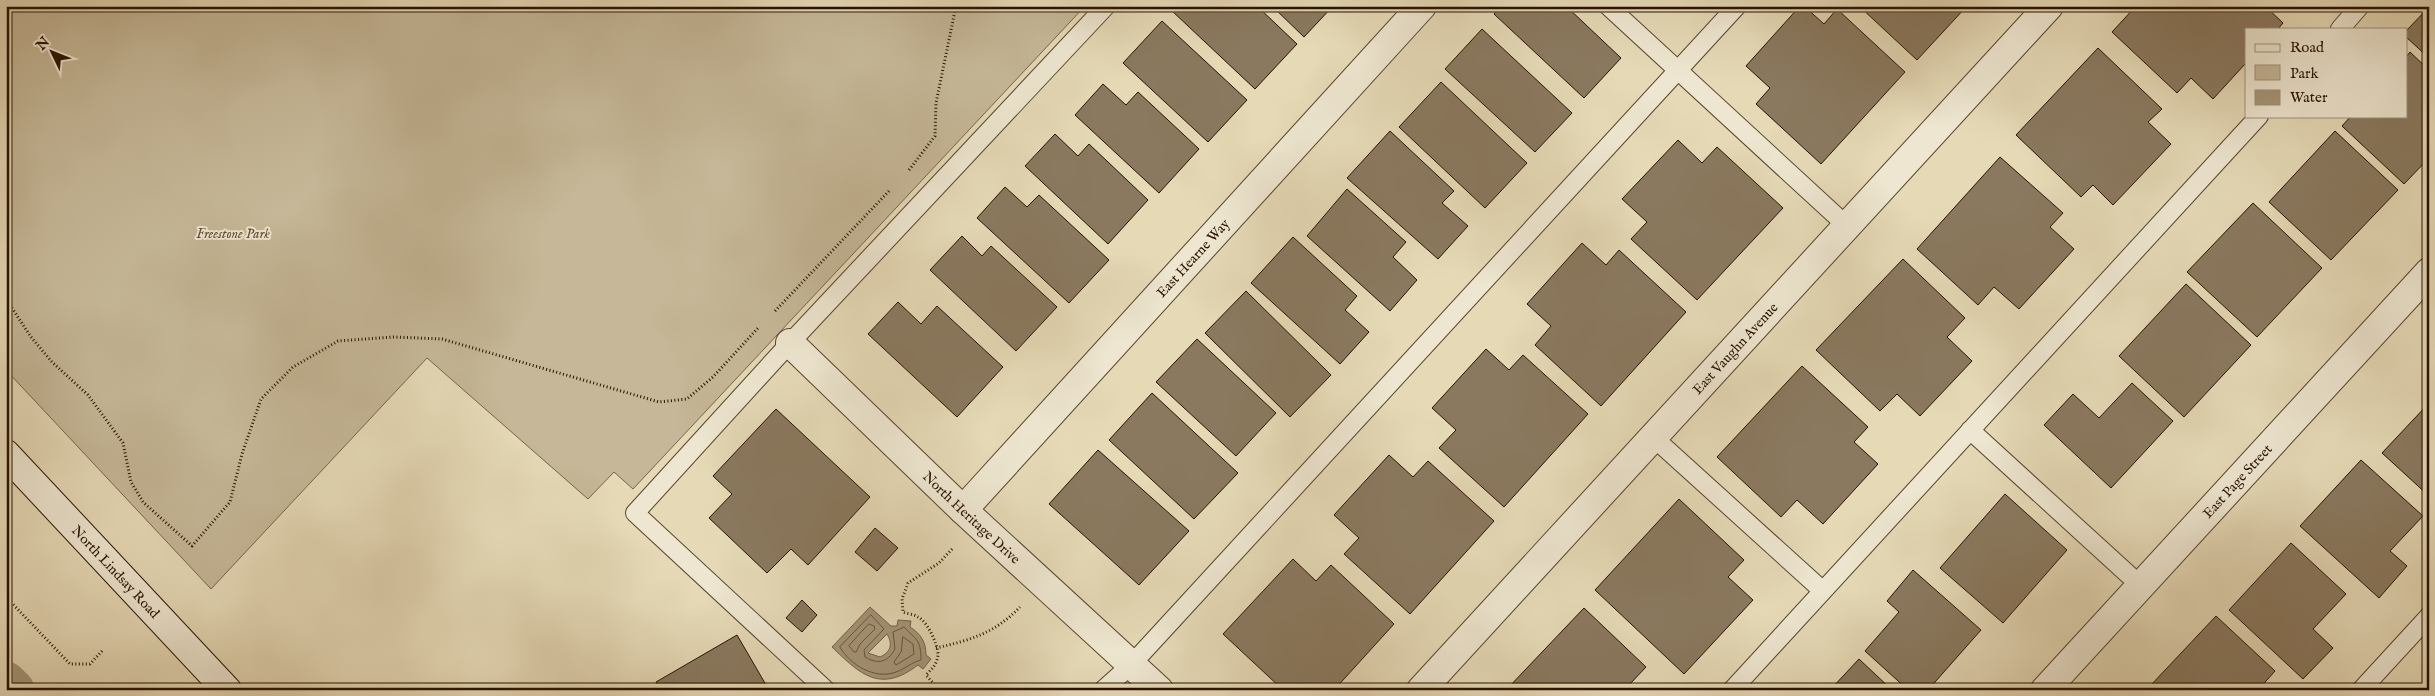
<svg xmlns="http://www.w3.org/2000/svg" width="2435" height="696" viewBox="0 0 2435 696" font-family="'IM FELL English',serif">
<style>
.green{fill:#c5b797;stroke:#76644c}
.water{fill:#a59578;stroke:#736148;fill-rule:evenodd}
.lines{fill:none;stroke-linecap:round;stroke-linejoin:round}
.shore{stroke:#66543c;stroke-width:1}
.canal{stroke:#a59578;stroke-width:41}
.building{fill:#8a795f;stroke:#281200}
.lane-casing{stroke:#57442e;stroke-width:20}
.street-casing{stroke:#57442e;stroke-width:30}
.secondary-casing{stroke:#281200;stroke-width:30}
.path{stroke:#281200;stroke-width:3;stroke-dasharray:1 2.5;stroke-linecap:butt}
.lane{stroke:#eee6d0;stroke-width:18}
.street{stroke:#eee6d0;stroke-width:28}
.secondary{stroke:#eee6d0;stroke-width:28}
.labels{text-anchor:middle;stroke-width:4;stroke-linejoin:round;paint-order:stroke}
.park-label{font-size:14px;font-style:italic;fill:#5f4c35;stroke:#eee6d0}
.street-label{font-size:14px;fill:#281200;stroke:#eee6d0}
</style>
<rect width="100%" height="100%" fill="#e5d9b6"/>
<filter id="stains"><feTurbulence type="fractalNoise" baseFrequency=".004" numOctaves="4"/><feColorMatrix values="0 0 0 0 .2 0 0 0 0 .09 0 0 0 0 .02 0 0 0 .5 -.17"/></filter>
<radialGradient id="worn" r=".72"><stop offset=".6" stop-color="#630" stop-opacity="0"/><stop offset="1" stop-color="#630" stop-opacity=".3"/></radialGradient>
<path class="green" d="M6 6H1085L633 489 614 472 588 499 427 358 211 589 6 370Z"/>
<path class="water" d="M870 607 891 626H897L898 620 911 621 910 627C921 634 926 642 926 655L931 659 923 669 918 665C880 694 860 674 832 647ZM887 634C893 644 891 652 880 657L868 653Z"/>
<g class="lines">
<path class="shore" d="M871 615 884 629 864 650 865 657C878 665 888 662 895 649L893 632 904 627C916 640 921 639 921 660 912 662 905 669 896 672 875 680 850 665 840 647Z
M869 624 874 626 875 629 860 644 856 652H854L849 646Z
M903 637 913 644 914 654 896 665 894 662 901 652Z"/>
<path class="canal" d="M6 682 14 690"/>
</g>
<path class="building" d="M1174 6H1257L1297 44 1255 89 1171 10Z
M1272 6H1333L1304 37Z
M1501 6H1566L1621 58 1584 98 1494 14Z
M1800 6H1804L1824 24 1837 9 1905 72 1821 164 1756 104 1770 88 1746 66Z
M1859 6H1967L1917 60Z
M2136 6H2265L2283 23 2278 29H2246V63L2213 99 2191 78 2177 93 2112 32Z
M2429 7V58L2406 37V31Z
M1162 21 1247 100 1208 142 1123 63Z
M1482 29 1572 113 1535 152 1445 69Z
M2098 48 2162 109 2148 122 2171 144 2113 205 2093 185 2081 197 2016 135Z
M2410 52 2429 70V158L2404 184 2342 126 2351 116H2406V57Z
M1441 82 1527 163 1485 208 1399 127Z
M1103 84 1126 105 1138 92 1199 149 1159 193 1075 115Z
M1390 131 1454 191 1442 203 1468 226 1438 259 1347 178Z
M2335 131 2398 190 2331 260 2269 202Z
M1055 134 1078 156 1089 144 1148 200 1108 244 1025 166Z
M1678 140 1702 163 1717 147 1783 208 1697 300 1631 239 1647 222 1622 199Z
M2000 157 2063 213 2050 227 2074 249 2019 309 1994 287 1978 305 1917 249Z
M1005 187 1027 207 1039 195 1109 260 1069 303 977 218Z
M1347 189 1406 242 1393 257 1417 280 1390 311 1307 236Z
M2253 203 2322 268 2257 337 2187 272Z
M962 236 982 256 991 246 1057 307 1016 351 930 270Z
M1293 237 1357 296 1345 310 1369 332 1340 364 1251 283Z
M1582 243 1606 265 1619 250 1686 312 1601 406 1535 345 1551 326 1527 304Z
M1903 259 1965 318 1947 337 1972 361 1920 416 1897 394 1880 411 1816 350Z
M2186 284 2251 345 2184 417 2119 356Z
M1246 291 1331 375 1290 417 1205 333Z
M898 302 921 324 937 306 1003 367 957 417 868 334Z
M1197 339 1276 413 1236 456 1156 382Z
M1486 349 1509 370 1523 355 1588 414 1504 507 1439 448 1456 430 1432 408Z
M1802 366 1868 427 1854 442 1878 464 1823 524 1797 500 1781 517 1717 457Z
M2132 383 2173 421 2111 488 2044 425 2073 394 2099 418Z
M1152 393 1238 473 1194 519 1109 440Z
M2429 403V496L2382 453Z
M776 409 870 497 808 565 791 549 767 573 709 518 732 494 713 476Z
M1098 450 1189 531 1139 585 1049 504Z
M1389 455 1413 477 1428 461 1494 521 1410 614 1344 554 1359 538 1334 515Z
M2361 460 2423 516 2390 551 2407 566 2379 598 2300 526Z
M2005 494 2067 550 2003 623 1940 568Z
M1679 499 1744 560 1728 577 1753 600 1684 674 1595 590Z
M875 528 898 548 877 571 855 552Z
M2291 543 2346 594 2313 629 2333 648 2303 679 2229 610Z
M1293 559 1316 581 1331 565 1394 624 1334 690H1283L1223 634Z
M1913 570 1981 630 1928 690H1908L1865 651 1899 612 1887 601Z
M802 600 817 615 802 632 786 618Z
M1584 608 1646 667 1629 685 1634 690H1506Z
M2216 616 2275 671 2258 690H2154L2150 686Z
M737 635 769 690H660L656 682Z
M1859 659 1892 690H1830Z"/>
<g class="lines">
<g class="lane-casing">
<path id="lane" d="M1608 6 1847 226
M2340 29 2360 6
M1970 430 2141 586
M1653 437 1823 591
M826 690 635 513 790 343 1106 6
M1103 690 1131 665 1737 6
M1732 690 2259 116
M2361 690 2429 616"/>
</g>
<g class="street-casing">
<g id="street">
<path id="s1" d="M790 343 963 510 1159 690"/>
<path id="s2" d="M963 510 1422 6"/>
<path id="s3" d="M1421 690 2049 6"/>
<path id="s4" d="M2045 690 2429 272"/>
</g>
</g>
<g class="secondary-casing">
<g id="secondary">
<path id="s5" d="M6 454 227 690"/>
</g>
</g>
<path class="path" d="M909 170 935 136 936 103 956 6
M6 299 31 337 52 362 88 395 123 443 131 482 143 502 192 546 230 502 242 454 261 399 293 367 338 341 394 337 442 339 659 402 687 399 713 377 758 328
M775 311 889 191
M6 597 70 664H90L103 650
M936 648C971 640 995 633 1020 607
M939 690 926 675C932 669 937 664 938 655 938 644 927 621 918 617 914 614 907 614 903 612L902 599 908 583 939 563 953 548"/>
<use href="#lane" class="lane"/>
<use href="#street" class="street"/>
<use href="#secondary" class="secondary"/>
</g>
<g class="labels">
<g class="park-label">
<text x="233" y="238">Freestone Park</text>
</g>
<g class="street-label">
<text dy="5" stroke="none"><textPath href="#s2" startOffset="341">East Hearne Way</textPath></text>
<text dy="5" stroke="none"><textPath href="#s3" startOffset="464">East Vaughn Avenue</textPath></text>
<text dy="5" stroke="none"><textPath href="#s4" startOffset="284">East Page Street</textPath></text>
<text dy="5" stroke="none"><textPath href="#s1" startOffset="252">North Heritage Drive</textPath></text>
<text dy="5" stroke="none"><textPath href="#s5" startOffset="161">North Lindsay Road</textPath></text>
</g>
</g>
<rect width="2435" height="696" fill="none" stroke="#e5d9b6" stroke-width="25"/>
<rect x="8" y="8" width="2420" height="681" fill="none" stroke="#281200" stroke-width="2.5"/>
<rect x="12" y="12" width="2410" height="671" fill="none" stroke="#281200"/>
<rect x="2245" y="28" width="162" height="90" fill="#eee6d0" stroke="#9f917d"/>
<rect x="2255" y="44" width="25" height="8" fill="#eee6d0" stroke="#9f917d"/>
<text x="2290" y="52" font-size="15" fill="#281200">Road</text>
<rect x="2255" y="65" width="25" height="15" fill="#c5b797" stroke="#9f917d"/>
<text x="2290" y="78" font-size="15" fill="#281200">Park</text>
<rect x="2255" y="90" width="25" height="15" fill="#a59578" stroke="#9f917d"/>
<text x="2290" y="102" font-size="15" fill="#281200">Water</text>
<g transform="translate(52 52) rotate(313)" stroke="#eee6d0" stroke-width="4" paint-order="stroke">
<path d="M0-4L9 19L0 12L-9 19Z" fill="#281200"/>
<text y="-8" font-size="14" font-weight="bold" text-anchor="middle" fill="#281200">N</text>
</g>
<rect width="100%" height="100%" filter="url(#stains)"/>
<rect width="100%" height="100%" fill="url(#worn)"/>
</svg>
